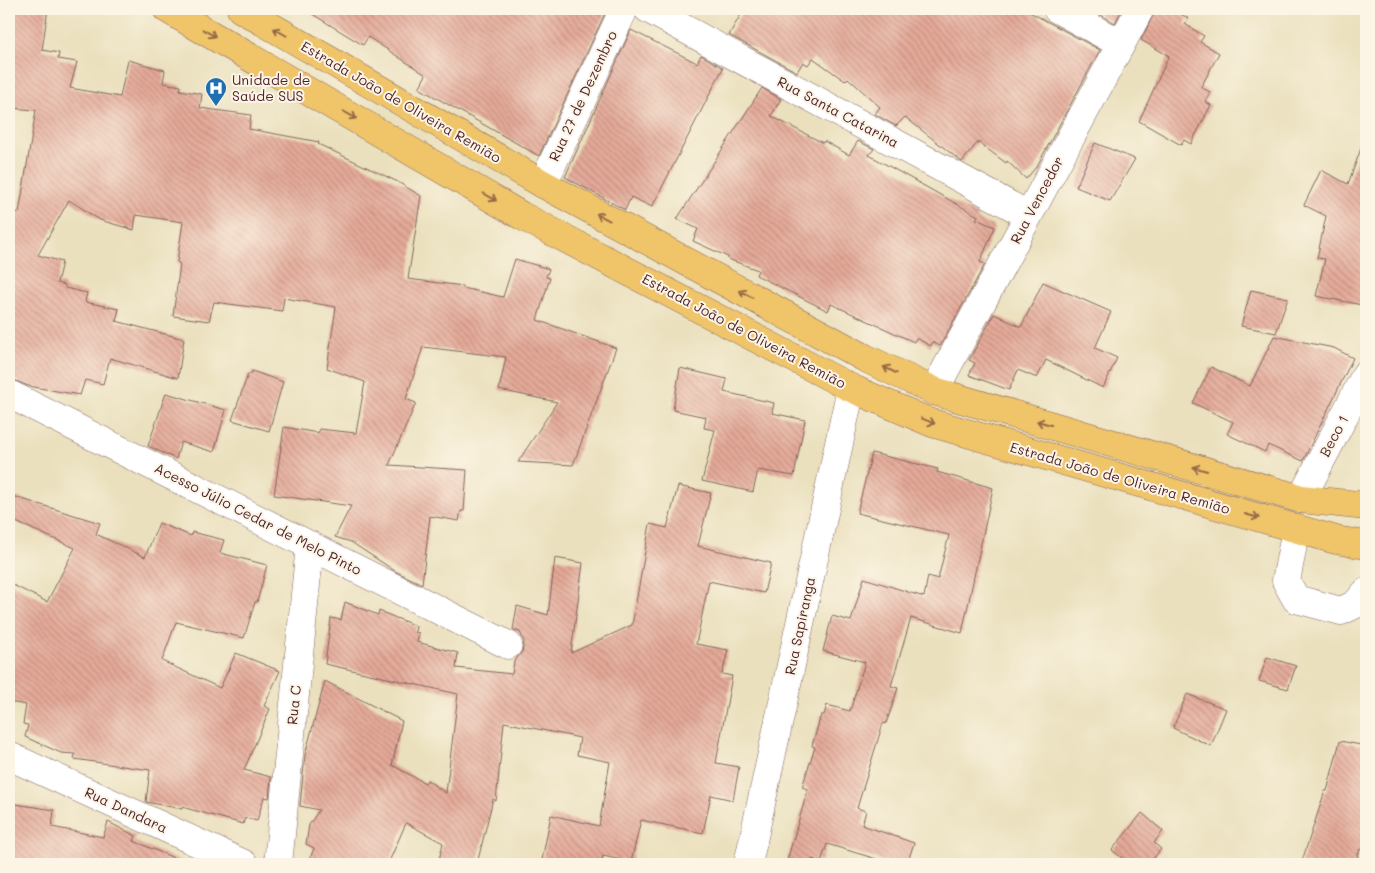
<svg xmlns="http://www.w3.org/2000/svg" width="1375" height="873" viewBox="0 0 1375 873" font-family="Mali,sans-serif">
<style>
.building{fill:url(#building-back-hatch)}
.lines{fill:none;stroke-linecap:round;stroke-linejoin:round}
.minor-casing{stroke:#82635e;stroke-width:29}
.major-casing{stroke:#82635e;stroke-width:29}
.minor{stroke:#fff;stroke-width:28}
.major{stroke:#f0c469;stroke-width:28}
.oneway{stroke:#956947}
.labels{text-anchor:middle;stroke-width:4;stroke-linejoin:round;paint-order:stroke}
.poi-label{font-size:14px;fill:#4a1f2b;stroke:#fcf5e5;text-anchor:start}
.street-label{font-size:14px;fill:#4a1f2b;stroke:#fcf5e5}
</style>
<defs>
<pattern id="building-back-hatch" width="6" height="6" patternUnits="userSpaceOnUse" patternTransform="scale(1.25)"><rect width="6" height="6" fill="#e5aa99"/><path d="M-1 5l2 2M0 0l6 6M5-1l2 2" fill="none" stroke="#bc8a7d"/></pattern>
</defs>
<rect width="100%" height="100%" fill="#fcf5e5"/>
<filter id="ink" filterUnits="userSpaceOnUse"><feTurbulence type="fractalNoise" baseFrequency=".02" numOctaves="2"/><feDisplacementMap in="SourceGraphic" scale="10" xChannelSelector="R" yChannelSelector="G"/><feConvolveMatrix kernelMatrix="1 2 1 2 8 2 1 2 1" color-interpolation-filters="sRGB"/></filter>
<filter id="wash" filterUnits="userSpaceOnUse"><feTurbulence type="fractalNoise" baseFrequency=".0096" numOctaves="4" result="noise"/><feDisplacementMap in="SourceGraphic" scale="20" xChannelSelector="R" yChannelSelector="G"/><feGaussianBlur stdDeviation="1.12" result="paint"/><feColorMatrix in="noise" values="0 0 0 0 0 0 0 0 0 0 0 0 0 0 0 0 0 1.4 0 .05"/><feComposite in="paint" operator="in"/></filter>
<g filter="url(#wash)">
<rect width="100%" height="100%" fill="#eae0bd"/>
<g id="blocks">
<path class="building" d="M15 9H48L42 50 59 53 58 59 77 62 70 88 120 97 128 60 165 70 163 83 181 86 180 90 202 94 200 108 251 115 249 129 319 142 318 144 398 182 421 196 408 279 463 286V288L503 297 515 259 549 269 546 277 550 278 537 320 616 348 573 465 518 462 557 402 499 390 506 357 423 347 406 399 416 403 389 465 467 470 464 511H461L459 521 430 516 422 584 395 571 351 542 335 537 351 506 274 495 284 427 318 433 319 429 356 433 365 382 327 368 336 307 284 298 282 311 214 302 209 321 173 316 180 264 177 262 183 222 136 215 134 230 100 220 69 200 38 255 62 262 57 283 65 285V288L87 293 85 302 119 309 116 321 184 339 178 378 110 358 103 384 85 380 80 395 28 386 9 378V209L19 213 36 110 9 108V12L14 13Z
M304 9H607L539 156 419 88 426 75 368 37 363 45Z
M744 9H1024L1100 50 1037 166 1026 179 1007 161 1006 163 978 142 962 162 905 117 896 126 875 114 880 107 848 78 845 81 813 58 808 65 803 62 797 72 729 35Z
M1090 9H1122L1115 23Z
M1156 9H1172L1188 18 1185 24 1204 36 1200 42 1219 53 1201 87 1210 92 1205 102 1211 105 1191 144 1184 140 1181 145 1139 121 1169 56 1141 40Z
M631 30 697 63 701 55 723 68 652 207 631 197 625 210 565 177Z
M762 88 781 99 771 116 823 143 824 141 849 155 858 141 874 149 869 155 978 216 976 219 995 227 980 262 985 264 940 346 932 342 931 346 916 338 914 342 831 304 828 311 756 275 758 270 728 259V257L693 241 698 229 677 219Z
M1095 143 1135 159 1110 201 1076 187Z
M1363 143H1366V286L1362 305 1316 296 1325 259 1317 258 1326 216 1304 205 1321 170 1348 184Z
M1043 282 1111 312 1095 348 1117 358 1103 388 1046 360 1037 378 1018 370 1009 390 969 375 975 363 969 360 994 314 1021 327Z
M1251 290 1288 298 1276 333 1241 326Z
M1274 336 1334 348 1353 358 1303 461 1268 445 1265 452 1227 434 1233 422 1193 403 1211 367 1250 386Z
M680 368 727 379 724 392 774 403 772 413 805 420 794 476 758 470 753 492 702 481 715 430 704 428 706 417 673 410Z
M252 371 283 382 269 431 232 420 248 374H251Z
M166 393 226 410 214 452 181 442 176 459 148 446Z
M872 453 938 469 937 472 993 488 962 633 911 618 891 686 898 688 886 724 883 723 857 808 866 811 862 825 914 843 907 864H893L827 844 821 862 812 859 811 864H786L808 789 802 787 815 747 812 746 821 715H824L827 705 850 711 865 662 823 651 832 616 851 621 864 578 924 597 928 576 938 579 949 535 857 513Z
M678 486 711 493 698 546 771 563 764 593 709 581 696 644 728 650 722 674 732 676 716 763 739 767 733 800 711 795 703 833 641 820 631 862 603 856 601 864H562L542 860 551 815 599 826 610 762 577 755 580 738 504 722 496 801 493 799 477 864H438L443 843 406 823 388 864H308L314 848 306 844 309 825 319 810 300 806 305 755 325 681 402 721 392 765 425 783 427 780 446 793 458 694 325 664 331 618 341 620 345 602 378 615 379 611 416 626 415 632 419 633 417 642 458 653 456 668 512 674 514 662 522 652 524 642 520 632 513 630 517 606 548 615 555 558 583 563 571 653 632 625 650 524 667 528Z
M9 495 100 523 96 534 145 557 159 523 191 536 192 532 224 540 220 553 267 565 257 602H255L244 638 176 622 162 661 220 688 236 653 280 671 264 706 270 709 244 770 271 777 269 798 264 797 257 821 245 818 243 824 182 807V809L146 802 150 770 74 759 75 754 61 753 25 737 28 725 23 724 26 705 9 702V583L47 602 75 548 9 519Z
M1267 657 1296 666 1288 689 1259 681Z
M1187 694 1226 709 1211 746 1173 728Z
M1340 741 1366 746V851L1360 849 1355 864H1301L1325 791H1327Z
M9 803 54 810 52 827 103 837 108 822 136 836 134 841 188 864H9Z
M1142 813 1163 831 1154 843 1161 849 1149 864H1130L1112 850Z"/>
</g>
</g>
<g filter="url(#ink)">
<use href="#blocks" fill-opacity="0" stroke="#82635e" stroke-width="1"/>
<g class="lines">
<g class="minor-casing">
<path id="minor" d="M648 9 1028 215
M1057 9 1121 44
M543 184 624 9
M934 391 1140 9
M9 394 508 645
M1301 499 1366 374
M1296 529 1286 581 1296 599 1341 611 1356 604 1366 592
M9 756 244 864
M278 864 310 545
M748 864 851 388"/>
</g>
<g class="major-casing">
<path id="major" d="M167 9 522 216 851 388 932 423 1336 540 1366 545
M241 9 543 184 865 358 934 391 1301 499 1366 506"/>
</g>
<use href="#minor" class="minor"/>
<use href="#major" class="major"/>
</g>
<defs><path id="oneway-shaft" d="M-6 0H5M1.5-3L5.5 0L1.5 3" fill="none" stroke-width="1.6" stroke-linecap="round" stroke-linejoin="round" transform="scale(1.25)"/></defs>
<g class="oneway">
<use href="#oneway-shaft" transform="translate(280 32) rotate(-150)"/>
<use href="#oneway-shaft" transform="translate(209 33) rotate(30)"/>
<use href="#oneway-shaft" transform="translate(350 115) rotate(30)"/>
<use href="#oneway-shaft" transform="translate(490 197) rotate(30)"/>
<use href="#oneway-shaft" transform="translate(603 217) rotate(-152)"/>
<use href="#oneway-shaft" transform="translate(746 294) rotate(-152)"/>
<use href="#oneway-shaft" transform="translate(890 370) rotate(-154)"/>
<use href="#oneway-shaft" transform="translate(928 421) rotate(22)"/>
<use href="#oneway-shaft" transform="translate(1044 423) rotate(-164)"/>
<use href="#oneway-shaft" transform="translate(1200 469) rotate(-164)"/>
<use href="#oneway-shaft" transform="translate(1252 516) rotate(16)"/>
</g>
</g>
<defs>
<g id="hospital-pin" transform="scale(1.125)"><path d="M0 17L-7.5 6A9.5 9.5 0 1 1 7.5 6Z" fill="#1f6fb2" stroke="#fcf5e5"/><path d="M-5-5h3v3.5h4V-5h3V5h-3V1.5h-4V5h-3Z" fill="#fff"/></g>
</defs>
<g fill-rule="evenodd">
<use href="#hospital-pin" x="216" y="88"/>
</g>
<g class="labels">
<g class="poi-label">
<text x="232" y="85">Unidade de<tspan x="232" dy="16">Saúde SUS</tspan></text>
</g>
<g class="street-label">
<text transform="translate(583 96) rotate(-65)" y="5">Rua 27 de Dezembro</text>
<text transform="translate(401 102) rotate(30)" y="5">Estrada João de Oliveira Remião</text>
<text transform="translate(838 112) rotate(28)" y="5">Rua Santa Catarina</text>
<text transform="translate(1037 200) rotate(-62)" y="5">Rua Vencedor</text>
<text transform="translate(744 331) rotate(28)" y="5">Estrada João de Oliveira Remião</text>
<text transform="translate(1334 436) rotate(-62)" y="5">Beco 1</text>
<text transform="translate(1120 478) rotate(16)" y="5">Estrada João de Oliveira Remião</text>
<text transform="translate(258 519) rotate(27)" y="5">Acesso Júlio Cedar de Melo Pinto</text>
<text transform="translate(800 626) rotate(-78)" y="5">Rua Sapiranga</text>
<text transform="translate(294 705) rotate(-84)" y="5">Rua C</text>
<text transform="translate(126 810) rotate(25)" y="5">Rua Dandara</text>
</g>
</g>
<rect width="1375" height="873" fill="none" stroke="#fcf5e5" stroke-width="30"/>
</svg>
